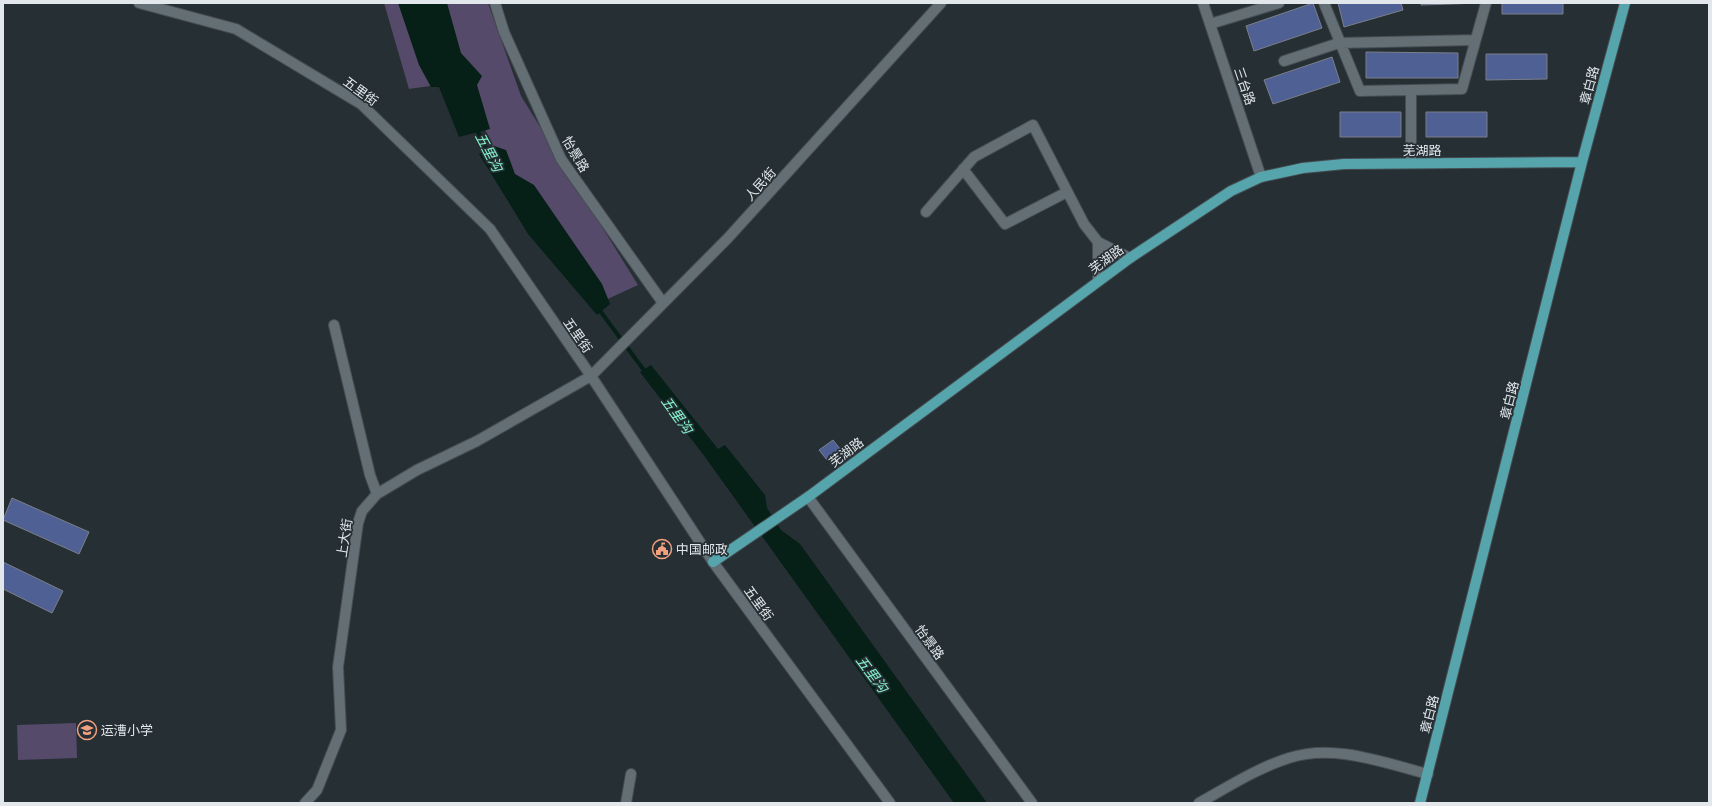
<svg xmlns="http://www.w3.org/2000/svg" width="1712" height="806" viewBox="0 0 1712 806" font-family="'Space Grotesk','Noto Sans SC',sans-serif">
<style>
.green{fill:#564a6a}
.water{fill:#061f17}
.lines{fill:none;stroke-linecap:round;stroke-linejoin:round}
.stream{stroke:#061f17;stroke-width:4}
.building{fill:#4e6094;stroke:#7b7f89}
.minor-casing{stroke:#454d52;stroke-width:12}
.major-casing{stroke:#454d52;stroke-width:12}
.minor{stroke:#646e75;stroke-width:10}
.major{stroke:#56a5ad;stroke-width:10}
.labels{text-anchor:middle;stroke-width:3.5;stroke-linejoin:round;paint-order:stroke}
.street-label{font-size:13px;fill:#e1e7eb;stroke:#262f34}
.poi-label{font-size:13px;fill:#e1e7eb;stroke:#262f34;text-anchor:start}
.water-label{font-size:14px;font-style:italic;fill:#84f2cc;stroke:#262f34}
</style>
<rect width="100%" height="100%" fill="#262f34"/>
<path class="green" d="M384 3H488L521 96 638 285 599 303 497 158 465 81 409 89Z
M76 723 77 758 18 760 17 725Z"/>
<path class="water" d="M398 3H447L461 53 482 76 477 85 490 129 459 137 439 87H431L419 65Z
M494 146 506 150 515 174 534 185 602 284 610 304 597 315 528 234 479 154Z
M651 365 718 449 725 445 765 495 767 508 781 530 800 544 987 803H954L705 457 640 372Z"/>
<g class="lines">
<path class="stream" d="M476 128 489 154
M598 308 646 373"/>
</g>
<path class="building" d="M1313 3 1322 28 1254 51 1246 26Z
M1338 3H1401L1403 10 1344 27Z
M1421 3H1482L1421 5Z
M1502 3H1563V14H1502Z
M1366 52 1458 53V78H1366Z
M1486 54H1547V79L1486 80Z
M1332 57 1340 82 1273 104 1264 80Z
M1340 112H1401V137H1340Z
M1426 112H1487V137H1426Z
M833 440 841 450 827 460 819 450Z
M12 498 89 532 79 554 3 520Z
M3 562 63 591 52 613 3 589Z"/>
<g class="lines">
<g class="minor-casing">
<path id="minor" d="M139 3 236 29 361 104 490 229 591 376 713 562 890 803
M495 3 504 32 561 159 663 303
M1203 3 1261 177
M1324 3 1360 91 1462 89 1486 3
M1210 24 1279 3
M1284 61 1339 43 1475 40
M1411 90V163
M963 169 1005 224 1067 192
M926 212 974 157 1033 125 1084 224 1098 242
M1098 281V242L1130 258
M334 325 370 475 377 494
M808 497 1032 803
M305 803 317 790 341 730 338 667 358 523 362 511 377 494 417 470 477 441 591 376 728 238 941 3
M626 803 631 774
M1199 803C1228 787 1257 768 1289 758 1334 743 1384 763 1428 774"/>
</g>
<g class="major-casing">
<path id="major" d="M713 562 808 497 1130 258 1231 191 1261 177 1303 168 1344 164 1582 162
M1420 803 1582 162 1625 3"/>
</g>
<use href="#minor" class="minor"/>
<use href="#major" class="major"/>
</g>
<defs>
<g id="civic-ring" transform="scale(1)"><circle r="9.5" fill="#262f34" stroke="#f2a080" stroke-width="1.5"/><path d="M-.6-6.5H3V-4.5H.6V-3L4-1V1h2V6H-6V1h2V-1L-.6-3ZM-1.2 2.5V6h2.4V2.5Z" fill="#f2a080"/></g>
<g id="school-ring" transform="scale(1)"><circle r="9.5" fill="#262f34" stroke="#f2a080" stroke-width="1.5"/><path d="M0-5L7-2L0 1L-7-2ZM-4 1L0 2.5L4 1V4Q0 6-4 4Z" fill="#f2a080"/></g>
</defs>
<g fill-rule="evenodd">
<use href="#civic-ring" x="662" y="549"/>
<use href="#school-ring" x="87" y="730"/>
</g>
<g class="labels">
<g class="street-label">
<text transform="translate(1589 85) rotate(-75)" y="5">章白路</text>
<text transform="translate(1245 86) rotate(71)" y="5">三台路</text>
<text transform="translate(361 91) rotate(36)" y="5">五里街</text>
<text x="1422" y="155">芜湖路</text>
<text transform="translate(576 154) rotate(59)" y="5">怡景路</text>
<text transform="translate(760 184) rotate(-48)" y="5">人民街</text>
<text transform="translate(1106 259) rotate(-36)" y="5">芜湖路</text>
<text transform="translate(578 335) rotate(55)" y="5">五里街</text>
<text transform="translate(1509 400) rotate(-76)" y="5">章白路</text>
<text transform="translate(846 452) rotate(-37)" y="5">芜湖路</text>
<text transform="translate(344 538) rotate(-81)" y="5">上大街</text>
<text transform="translate(759 603) rotate(54)" y="5">五里街</text>
<text transform="translate(930 642) rotate(54)" y="5">怡景路</text>
<text transform="translate(1429 714) rotate(-76)" y="5">章白路</text>
</g>
<g class="poi-label">
<text x="676" y="554">中国邮政</text>
<text x="101" y="735">运漕小学</text>
</g>
<g class="water-label">
<text transform="translate(489 152) rotate(62)" y="5">五里沟</text>
<text transform="translate(677 415) rotate(54)" y="5">五里沟</text>
<text transform="translate(872 674) rotate(53)" y="5">五里沟</text>
</g>
</g>
<rect width="1712" height="806" fill="none" stroke="#e1e7eb" stroke-width="8"/>
</svg>
